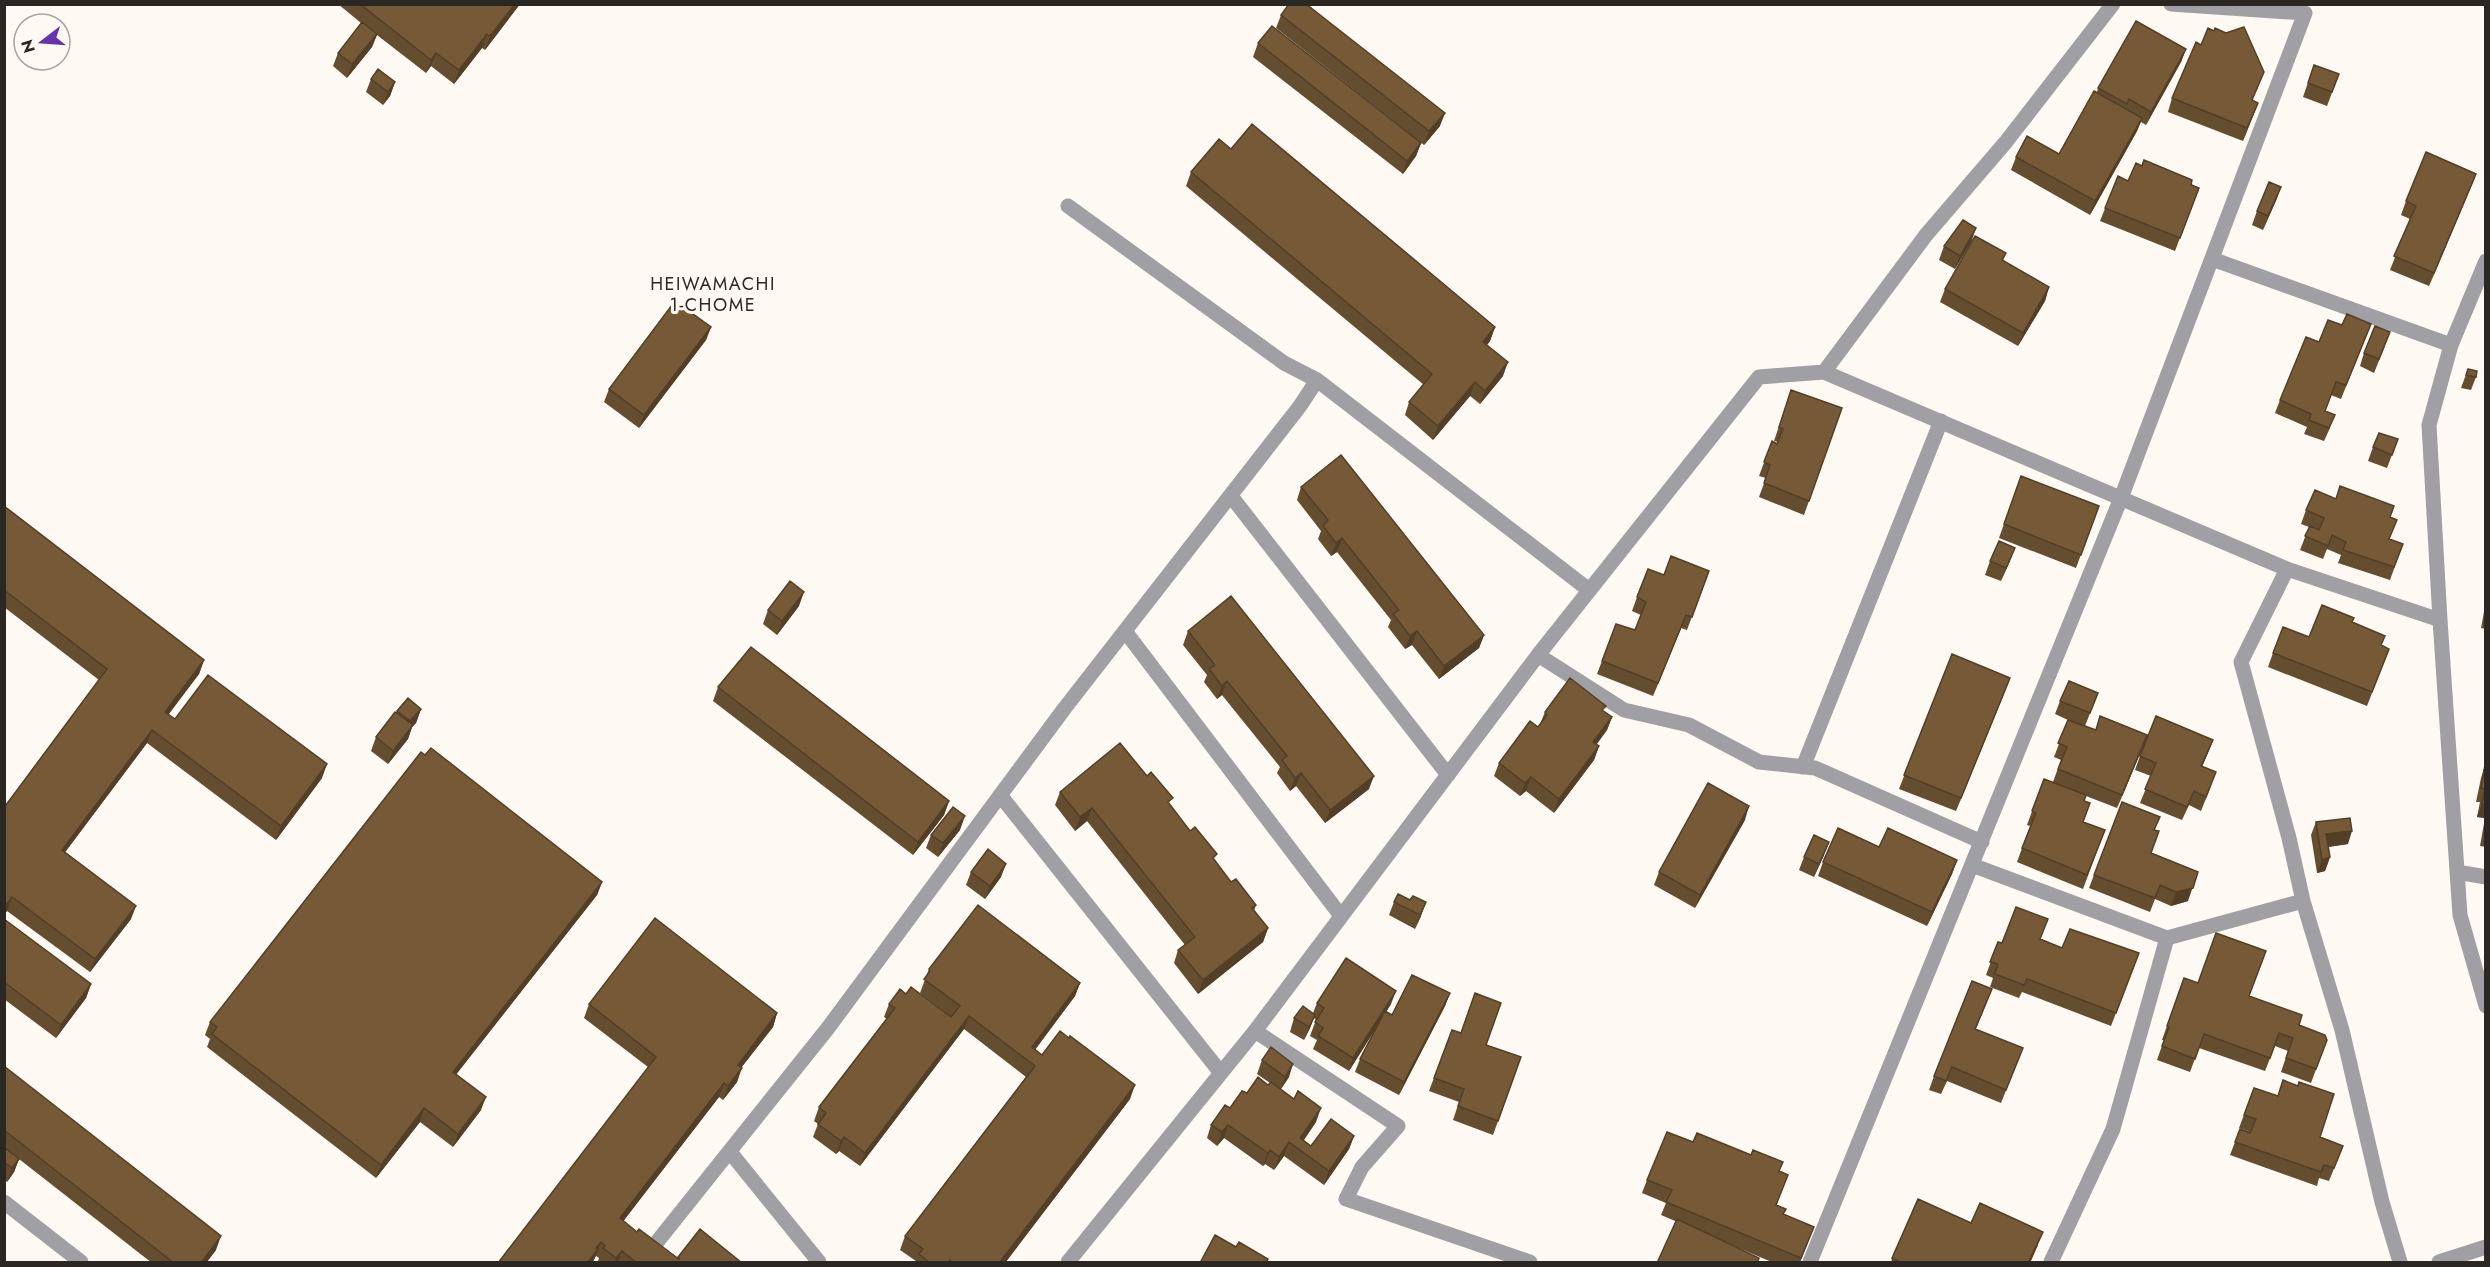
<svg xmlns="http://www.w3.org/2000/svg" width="2490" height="1267" viewBox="0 0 2490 1267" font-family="Jost,sans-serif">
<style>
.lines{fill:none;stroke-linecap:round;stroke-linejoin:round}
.street{stroke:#a09fa4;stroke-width:15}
.wall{fill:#654d30}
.shaded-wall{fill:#533f27}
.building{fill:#765a38;stroke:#533f27;stroke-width:1.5}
.labels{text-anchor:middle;stroke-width:6;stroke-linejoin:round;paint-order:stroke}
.neighbourhood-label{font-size:18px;letter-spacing:1.5px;fill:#2b2824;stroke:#fef9f3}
</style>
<rect width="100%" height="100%" fill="#fef9f3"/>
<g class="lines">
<path class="street" d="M2212 259 2451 345
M1824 372 1926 235 2005 143 2113 4
M1317 380 1589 590
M1231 496 1448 775
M2287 569 2440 620 2429 425 2451 345 2486 261
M2440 620 2460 915 2486 1006
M1125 631 1341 916
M1538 655 1624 710 1689 725 1759 762 1815 768 1982 842
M1803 767 1941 421
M1000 795 1221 1073
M1972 865 2167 938 2303 901
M2457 872 2486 877
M1255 1031 1398 1126 1362 1167 1346 1199 1530 1262
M730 1152 819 1262
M4 1202 81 1262
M641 1262 828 1028 1064 709 1300 406 1317 380 1284 363 1068 206
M1068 1262 1255 1031 1538 655 1759 377 1824 372 2287 569 2241 662 2289 838 2303 901 2342 1030 2382 1202 2400 1262
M1810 1262 2121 498 2305 13 2171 4
M2051 1262 2113 1129 2167 938
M2439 1262 2486 1247"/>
</g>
<path class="wall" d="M338 4H520L485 50 482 48 454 84 431 66 426 73 377 35 372 47 347 78 333 66 338 53 361 23Z
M1281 15 1440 126 1424 145 1276 28Z
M1258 43 1421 143 1416 156 1403 174 1253 57Z
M2186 49 2181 62 2146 125 2141 122 2137 131 2090 215 2011 170 2016 157 2059 154 2097 92 2098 88Z
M2314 65 2339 74 2327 106 2303 97Z
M371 79 395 82 390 96 383 105 366 92Z
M2259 85 2252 100 2258 103 2243 141 2168 112 2172 98Z
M1231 149 1495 327 1490 341 1487 345 1503 376 1480 404 1470 396 1433 440 1405 415 1409 402 1424 385 1186 186 1191 172Z
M2144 160 2199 188 2175 251 2100 221 2118 176 2128 181 2141 166Z
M2476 174 2429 286 2390 270 2410 219 2401 215 2406 201Z
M2281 187 2263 230 2252 225 2257 211Z
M1976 228 1971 242 1955 269 1939 260 1944 246Z
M2006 253 2003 261 2049 287 2045 301 2018 346 1940 302 1945 289Z
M2371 324 2341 399 2331 395 2325 411 2330 428 2324 441 2304 434 2307 427 2275 413 2280 400 2319 342 2342 325Z
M711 327 706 340 639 428 604 402 609 389Z
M2385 346 2374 373 2360 366 2364 353Z
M2468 369 2476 377 2471 390 2461 388Z
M1791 390 1842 408 1804 515 1759 497 1766 478 1759 476 1772 441 1777 444 1778 442 1774 441Z
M2398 439 2387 468 2368 461 2373 447Z
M2021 476 2099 506 2076 568 1999 538Z
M1301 487 1484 635 1479 648 1439 679 1412 645 1405 649 1388 627 1391 620 1337 552 1331 556 1318 539 1321 531 1297 500Z
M2336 499 2390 517V539L2403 544 2390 580 2338 563 2341 555 2327 549 2323 559 2300 550 2309 527 2301 524 2306 510Z
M4 506 204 660 199 674 168 714 175 719 322 778 276 840 147 743 65 852 131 919 90 972 7 911 4 914V804L6 805 99 680 4 607Z
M1990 561H2010L2001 581 1985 575Z
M1709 571 1687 630 1681 628 1653 696 1597 674 1616 624 1635 630 1641 615 1632 611 1637 597 1664 575Z
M2486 601V629L2481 628Z
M799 606 777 635 763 624 768 610Z
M2352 622 2381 645 2389 649 2367 706 2268 667 2273 653 2309 637Z
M1188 631 1369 789 1325 823 1296 786 1290 791 1277 773 1280 767 1222 695 1217 699 1204 682 1207 675 1183 645Z
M1952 654 2005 691 1956 811 1899 789Z
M718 687 949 801 944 815 913 855 713 701Z
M2098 693 2085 726 2142 749 2117 808 2086 796 2084 801 2083 822 2105 830 2083 889 2017 862 2030 826 2027 825 2044 779 2053 782 2061 760 2054 757 2068 720 2055 714 2060 701Z
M421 709 416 723 412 727 408 739 388 764 371 751 376 737 397 711Z
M1604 711 1612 717 1607 730 1596 745 1599 746 1594 760 1554 813 1526 791 1520 796 1494 776 1499 763 1538 727 1540 724 1545 712Z
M2213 740 2202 767 2211 786 2201 811 2189 805 2182 820 2140 803 2151 776 2135 770 2140 756Z
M2485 765 2486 847 2480 846 2485 818 2477 817 2480 802H2476L2481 778Z
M1060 792 1170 805 1231 882 1256 905 1254 911 1268 928 1263 942 1198 994 1174 963 1178 950 1185 945 1087 821 1075 831 1055 805Z
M2122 802 2155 830 2151 853 2188 901 2171 906 2155 899 2150 912 2089 888Z
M1745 820 1695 908 1654 885 1659 872Z
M2316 822 2348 844 2328 847 2330 857 2325 871 2317 873 2311 835Z
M960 830 938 857 926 848 931 835Z
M1879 847 1957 860 1952 874 1927 926 1818 876 1823 862Z
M1824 855 1814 877 1799 870 1804 857Z
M971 872 1001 877 985 899 966 885Z
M602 882 597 895 456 1074 481 1110 453 1147 420 1122 376 1178 207 1047 210 1039 205 1035 210 1022Z
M1394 902 1421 916 1415 929 1389 915Z
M4 919 91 984 86 998 56 1038 4 999Z
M2040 939 2062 948 2139 953 2111 1026 2022 992 2019 998 1990 987 1993 978 1986 975 1998 942 2002 943Z
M929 969 1080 983 1075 996 1035 1050 1042 1055 1130 1099 1005 1263H916V1261L900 1250 905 1236 1026 1077 964 1029 860 1166 839 1151 836 1154 813 1137 818 1124 814 1121 819 1107 887 1019 884 1017 889 1004 906 994 951 1017 920 993Z
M2184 978 2198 983 2249 996 2327 1040 2311 1083 2281 1072 2288 1051 2275 1046 2265 1071 2199 1048 2190 1072 2157 1060 2164 1040H2162Z
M1450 993 1445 1006 1399 1095 1355 1072 1360 1059 1378 1025 1349 1071 1313 1049 1317 1040 1310 1036 1316 1020 1314 1018 1310 1028 1304 1040 1290 1032 1294 1018 1313 1013 1317 1003 1391 1004 1386 1012 1392 1015Z
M1987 1002 1976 1029 2023 1048 2001 1103 1947 1081 1941 1094 1929 1090 1934 1076Z
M589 1004 777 1013 773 1027 741 1068 737 1082 723 1100 719 1097 623 1221 637 1232 678 1258V1257L742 1263H599L598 1261 599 1258 596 1256 593 1262 648 1067 584 1018Z
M1452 1030 1486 1045 1521 1057 1493 1135 1453 1120 1459 1102 1429 1091Z
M1262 1060 1289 1077 1281 1089 1316 1122 1304 1140 1311 1146 1354 1136 1349 1149 1324 1185 1284 1156 1274 1170 1265 1164 1263 1166 1224 1138 1217 1146 1207 1138 1211 1125 1230 1108 1268 1085 1270 1083 1257 1074Z
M4 1066 216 1250 206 1263H152L19 1159 14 1172 7 1182 4 1179Z
M2283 1080 2320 1137 2343 1146 2329 1181 2319 1178 2317 1186 2230 1155 2240 1129 2251 1132 2239 1128 2254 1088 2278 1096Z
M1693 1142 1780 1172 1777 1205 1784 1214 1809 1240 1800 1263H1774L1661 1215 1666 1203 1642 1193 1647 1180Z
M1971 1223 2038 1245 2030 1263H1891L1892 1258Z"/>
<path class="shaded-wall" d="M515 4H520L485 50 490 36Z
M377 34 372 47 347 78 352 64Z
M487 34 482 48 454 84 459 70Z
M2186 49 2181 62 2146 125 2151 112Z
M436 53 431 66 426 73 431 60Z
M395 82 390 96 383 105 388 92Z
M2258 103 2253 116 2243 141 2247 128Z
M1445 113 1440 126 1424 145 1429 131Z
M2142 118 2137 131 2090 215 2095 201Z
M1421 143 1416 156 1403 174 1407 161Z
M2476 174 2471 187 2429 286 2434 273Z
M2281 187 2276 201 2263 230 2268 216Z
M1976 228 1971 242 1955 269 1960 256Z
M2049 287 2045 301 2018 346 2023 333Z
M711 327 706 340 639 428 644 415Z
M1495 327 1490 341 1478 355 1483 342Z
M1508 362 1503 376 1480 404 1485 391Z
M1475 382 1470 396 1433 440 1438 426Z
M1342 538 1337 552 1331 556 1336 543Z
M2015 548 2010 561 2001 581 2006 568Z
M804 592 799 606 777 635 782 621Z
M1686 615 1681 628 1653 696 1658 683Z
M1417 631 1412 645 1405 649 1410 636Z
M1484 635 1479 648 1439 679 1444 666Z
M204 660 199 674 160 726 165 712Z
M2010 678 2005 691 1956 811 1961 798Z
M1227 681 1222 695 1217 699 1222 686Z
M421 709 416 723 412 727 408 739 388 764 393 751 405 735 410 721Z
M1612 717 1607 730 1588 756 1593 742Z
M152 730 147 743 57 863 62 850Z
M2147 735 2142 749 2117 808 2122 795Z
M2213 740 2208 753 2196 780 2201 766Z
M1599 746 1594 760 1554 813 1559 799Z
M327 764 322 778 276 840 281 826Z
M1301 773 1296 786 1290 791 1295 778Z
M1374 776 1369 789 1325 823 1330 810Z
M1531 777 1526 791 1520 796 1525 783Z
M949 801 944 815 913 855 918 842Z
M2482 804H2486L2485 818 2477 817Z
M1749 806 1745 820 1695 908 1700 895Z
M1092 808 1087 821 1075 831 1080 817Z
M965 816 960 830 938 857 943 843Z
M2352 831 2348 844 2321 848 2326 834Z
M1829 842 1824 855 1814 877 1819 864Z
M2330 857 2325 871 2317 873 2322 860Z
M1957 860 1952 874 1927 926 1932 912Z
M1006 864 1001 877 985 899 990 886Z
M2198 872 2188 901 2171 906 2176 892Z
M602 882 597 895 448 1085 453 1072Z
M12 897 7 911 4 914V907Z
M1426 902 1421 916 1415 929 1420 915Z
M136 906 131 919 90 972 95 959Z
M1268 928 1263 942 1198 994 1203 980Z
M1080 983 1075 996 1027 1060 1032 1047Z
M91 984 86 998 56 1038 61 1025Z
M1396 991 1391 1004 1349 1071 1353 1058Z
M1450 993 1445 1006 1399 1095 1404 1082Z
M777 1013 773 1027 733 1078 738 1065Z
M1315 1015 1310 1028 1304 1040 1309 1027Z
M969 1016 964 1029 860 1166 865 1153Z
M1293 1064 1289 1077 1280 1090 1285 1077Z
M742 1068 737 1082 723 1100 728 1086Z
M724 1083 719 1097 615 1232 620 1218Z
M1135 1085 1130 1099 1005 1263H999Z
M486 1097 481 1110 453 1147 458 1134Z
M424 1108 420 1122 376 1178 381 1165Z
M1321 1108 1316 1122 1298 1148 1300 1138Z
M1228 1125 1224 1138 1217 1146 1222 1132Z
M1354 1136 1349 1149 1324 1185 1329 1171Z
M844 1137 839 1151 836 1154 841 1141Z
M1289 1142 1284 1156 1274 1170 1279 1157Z
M1270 1150 1265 1164 1263 1166 1268 1153Z
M19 1159 14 1172 7 1182 12 1168Z
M2043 1232 2030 1263H2028Z
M221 1236 216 1250 206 1263H201Z
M601 1242 593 1262 587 1263 596 1248Z
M622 1251 618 1263H615L616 1258Z"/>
<path class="building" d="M360 4H515L490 36 487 34 459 70 436 53 431 60Z
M1289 4H1306L1445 113 1429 131 1281 15Z
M2136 21 2186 49 2151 112 2129 99 2127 104 2098 88Z
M362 22 377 34 352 64 338 53Z
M1272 26 1421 143 1407 161 1258 43Z
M2244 27 2264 72 2252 100 2258 103 2247 128 2172 98 2196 42 2201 45 2208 28 2214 31 2215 28 2226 33Z
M2314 65 2339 74 2332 92 2308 83Z
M378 69 395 82 388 92 371 79Z
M2094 91 2142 118 2095 201 2016 157 2027 136 2059 154Z
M1252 124 1495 327 1483 342 1508 362 1485 391 1475 382 1438 426 1409 402 1432 374 1191 172 1219 139 1231 149Z
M2426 152 2476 174 2434 273 2394 256 2416 206 2406 201Z
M2144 160 2192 180 2191 185 2199 188 2180 238 2105 208 2118 176 2128 181 2136 163 2142 166Z
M2269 182 2281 187 2268 216 2257 211Z
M1963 220 1976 228 1960 256 1944 246Z
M1975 236 2006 253 2002 260 2049 287 2023 333 1945 289Z
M675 301 711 327 644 415 609 389Z
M2347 314 2371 324 2346 385 2336 382 2325 411 2335 415 2329 428 2309 420 2311 414 2280 400 2306 337 2319 342 2328 320 2342 325Z
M2375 326 2390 332 2379 359 2364 353Z
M2468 369 2477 371 2476 377 2466 375Z
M1791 390 1842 408 1809 501 1764 483 1770 465 1764 462 1772 441 1777 444 1783 429 1779 427Z
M2379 433 2398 439 2392 455 2373 447Z
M1341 455 1484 635 1444 666 1417 631 1410 636 1393 614 1399 610 1342 538 1336 543 1323 526 1328 520 1301 487Z
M2021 476 2099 506 2081 555 2004 524Z
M2340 486 2394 506 2390 517 2397 520 2389 539 2403 544 2394 567 2343 550 2346 542 2332 535 2328 546 2305 536 2310 526 2319 530 2324 518 2306 510 2315 490 2336 499Z
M4 506 204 660 165 712 175 719 208 675 327 764 281 826 152 730 62 850 136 906 95 959 12 897 4 907V804L6 805 107 669 4 590Z
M1999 541 2015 548 2006 568 1990 561Z
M1671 556 1709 571 1692 617 1686 615 1658 683 1602 661 1616 624 1635 630 1646 602 1637 597 1648 569 1664 575Z
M790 581 804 592 782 621 768 610Z
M1231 596 1374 776 1330 810 1301 773 1295 778 1282 760 1287 756 1227 681 1222 686 1209 669 1215 665 1188 631Z
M2322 605 2354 618 2352 622 2385 636 2381 645 2389 649 2372 692 2273 653 2283 627 2309 637Z
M751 647 949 801 918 842 718 687Z
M1952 654 2010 678 1961 798 1904 775Z
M1570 678 1606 706 1602 710 1612 717 1593 742 1599 746 1559 799 1531 777 1525 783 1499 763 1530 721 1538 727 1547 715 1545 712Z
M2069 681 2098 693 2090 713 2060 701Z
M408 698 421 709 410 721 397 711Z
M395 712 413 725 393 751 376 737Z
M2100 716 2147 735 2122 795 2058 769 2067 747 2058 743 2068 720 2096 730Z
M2156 716 2213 740 2201 766 2216 772 2206 797 2194 791 2187 807 2145 789 2156 763 2140 756Z
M1120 743 1147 776 1151 772 1173 798 1168 802 1190 831 1195 827 1217 854 1213 858 1231 882 1236 879 1256 905 1252 908 1268 928 1203 980 1178 950 1195 937 1092 808 1080 817 1060 792Z
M431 748 602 882 453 1072 486 1097 458 1134 424 1108 381 1165 212 1034 217 1027 210 1022 421 752 425 755Z
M2485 765H2486V804H2482L2485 789 2481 788Z
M2044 779 2086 795 2084 801 2090 803 2083 822 2105 830 2087 875 2022 848 2036 813 2032 811Z
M1708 783 1749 806 1700 895 1659 872Z
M2122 802 2160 817 2154 830 2159 831 2151 853 2198 872 2193 888 2176 892 2160 885 2155 898 2094 875Z
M953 807 965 816 943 843 931 835Z
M2350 818 2352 831 2326 834 2330 857 2322 860 2316 822Z
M1838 828 1879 847 1888 828 1957 860 1932 912 1823 862Z
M1814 835 1829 842 1819 864 1804 857Z
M988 849 1006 864 990 886 971 872Z
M1398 894 1410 900 1413 896 1426 902 1420 915 1394 902Z
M978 905 1080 983 1032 1047 1042 1055 1060 1031 1069 1038 1070 1036 1135 1085 999 1263H953L950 1260 948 1263H930L919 1254 923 1249 905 1236 1035 1066 969 1016 865 1153 844 1137 841 1141 818 1124 826 1113 819 1107 895 1008 889 1004 900 989 906 994 911 987 951 1017 960 1006 924 979 930 971 929 969Z
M2016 907 2048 919 2040 939 2062 948 2070 929 2139 953 2116 1013 2027 979 2024 985 1995 974 1998 964 1990 962 1998 942 2002 943Z
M655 918 777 1013 738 1065 742 1068 728 1086 724 1083 620 1218 637 1232 639 1229 680 1260 678 1257 700 1229 742 1263H637L622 1251 616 1258 603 1248 605 1246 601 1242 596 1248 598 1249 587 1263H498L656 1057 589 1004Z
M4 919 91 984 61 1025 4 982Z
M2216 933 2266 951 2249 996 2302 1015 2299 1025 2325 1035 2327 1040 2316 1069 2286 1058 2293 1038 2279 1033 2270 1058 2204 1034 2195 1059 2162 1046 2169 1027 2167 1026 2184 978 2198 983Z
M1346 958 1396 991 1353 1058 1318 1036 1323 1028 1315 1022 1324 1008 1317 1003Z
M1412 975 1450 993 1404 1082 1360 1059 1385 1011 1392 1015Z
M1972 981 1992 989 1975 1029 2023 1048 2006 1090 1952 1067 1946 1081 1934 1076Z
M1475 993 1501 1003 1486 1045 1521 1057 1498 1121 1458 1106 1464 1089 1434 1078 1452 1030 1461 1033Z
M1303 1006 1315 1015 1309 1027 1294 1018Z
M1271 1047 1293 1064 1285 1077 1262 1060Z
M4 1066 221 1236 201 1263H174L4 1130Z
M1258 1077 1268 1085 1271 1082 1294 1099 1298 1091 1321 1108 1300 1138 1311 1146 1331 1119 1354 1136 1329 1171 1289 1142 1279 1157 1270 1150 1268 1153 1228 1125 1222 1132 1211 1125 1225 1105 1230 1108 1242 1091 1247 1093Z
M2283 1080 2298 1086 2299 1082 2334 1094 2320 1137 2343 1146 2334 1168 2324 1165 2321 1172 2235 1142 2240 1129 2250 1133 2256 1119 2244 1115 2254 1088 2278 1096Z
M1667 1132 1693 1142 1697 1133 1751 1155 1753 1150 1783 1162 1779 1171 1788 1175 1776 1205 1786 1209 1783 1214 1814 1227 1801 1258 1666 1202 1672 1190 1647 1180Z
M4 1147 19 1159 12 1168 4 1162Z
M1918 1199 1971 1223 1980 1203 2043 1232 2028 1263H1903L1892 1258Z
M1677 1219 1759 1258 1757 1263H1657Z
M1215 1235 1236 1247 1239 1242 1268 1259 1266 1263H1200Z"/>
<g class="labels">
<g class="neighbourhood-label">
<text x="713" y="290">HEIWAMACHI<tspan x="713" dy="21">1-CHOME</tspan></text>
</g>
</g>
<rect width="2490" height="1267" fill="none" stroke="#2b2824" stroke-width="12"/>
<g transform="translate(42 42) rotate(253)"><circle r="28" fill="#fef9f3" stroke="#aaa5a0" stroke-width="1.5"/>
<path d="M0-4.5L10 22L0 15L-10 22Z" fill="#6434ab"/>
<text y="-9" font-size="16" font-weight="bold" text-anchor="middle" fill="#2b2824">N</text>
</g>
</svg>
